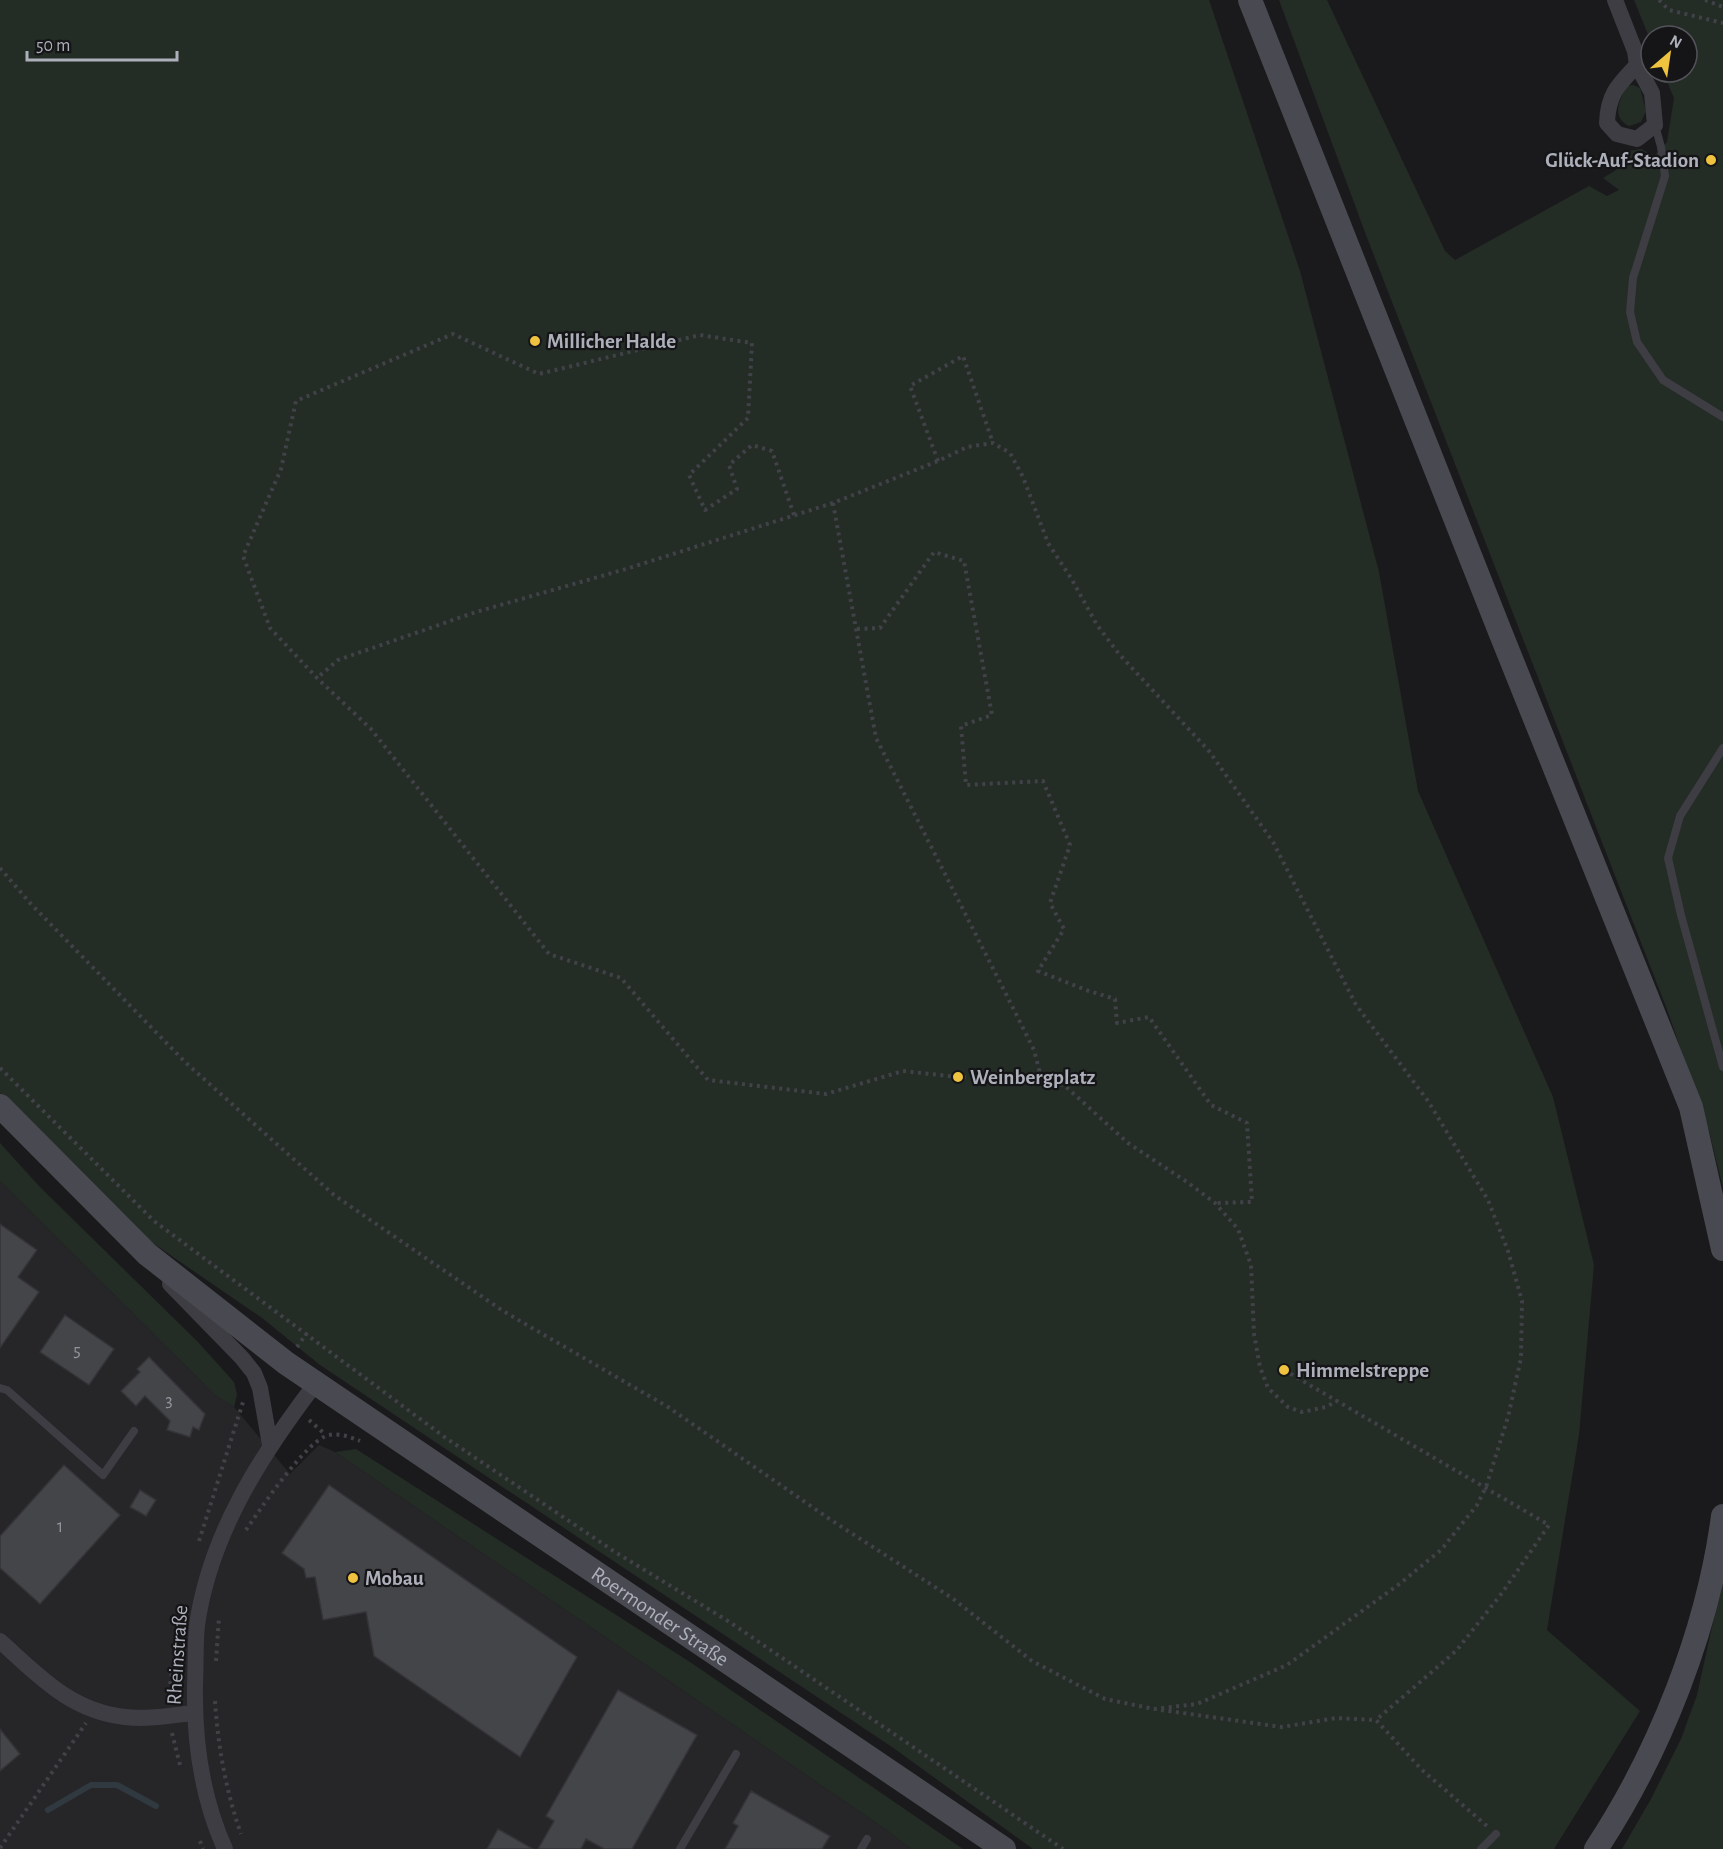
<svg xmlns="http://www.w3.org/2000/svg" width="1723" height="1849" viewBox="0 0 1723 1849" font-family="'Alegreya Sans',sans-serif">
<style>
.built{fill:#262629}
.green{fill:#242c26}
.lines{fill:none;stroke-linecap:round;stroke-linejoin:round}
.stream{stroke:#303840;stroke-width:6}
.building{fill:#444549;stroke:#343438;stroke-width:1.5}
.path{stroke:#414248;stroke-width:4;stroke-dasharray:3 4.5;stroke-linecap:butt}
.lane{stroke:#3d3d43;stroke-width:8}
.street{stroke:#3d3d43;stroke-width:16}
.secondary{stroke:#494a51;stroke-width:24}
.poi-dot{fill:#efc33f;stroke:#151517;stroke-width:2}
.labels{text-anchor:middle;stroke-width:4.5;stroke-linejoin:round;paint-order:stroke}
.number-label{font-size:18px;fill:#93959e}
.poi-label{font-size:21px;font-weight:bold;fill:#adb0bb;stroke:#151517;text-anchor:start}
.street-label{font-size:21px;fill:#adb0bb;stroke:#151517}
</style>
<rect width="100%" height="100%" fill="#1a1a1c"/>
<path class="built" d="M0 1181 215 1395 234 1407 290 1474 319 1445 335 1452 888 1831 911 1849H0Z"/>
<path class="green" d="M0 0H1209L1300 271 1379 572 1418 791 1553 1097 1594 1265 1579 1435 1547 1630 1640 1711 1554 1849H1033L892 1747 320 1365 262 1318 141 1235 0 1093Z
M1279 0H1327L1445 251 1455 260 1589 186 1607 196 1619 190 1603 178 1616 170 1615 161 1621 152 1641 149 1653 155 1650 160 1667 142 1674 98 1663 72H1687V36H1651V42L1634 0H1723V1188L1709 1131 1668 1012 1366 235Z
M1633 85 1640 88 1646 111 1641 122 1629 126C1611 117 1619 100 1627 86Z
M0 1143 40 1187 198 1342 234 1382 237 1394 234 1407 215 1395 0 1181Z
M356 1449 690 1662 963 1849H911L888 1831 335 1452Z
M1723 1577V1849H1622L1651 1799 1681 1739 1697 1695Z"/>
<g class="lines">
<path class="stream" d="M48 1810 91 1785H117L156 1806"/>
</g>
<path class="building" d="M0 1224 37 1250 18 1277 39 1292 0 1348Z
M65 1315 114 1349 89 1385 40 1352Z
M149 1357 205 1414 199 1430 193 1427 190 1437 167 1430 170 1421 145 1396 136 1406 121 1391 140 1372 137 1369Z
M64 1465 120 1515 40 1604 0 1568V1536Z
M329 1485 577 1657 520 1757 374 1656 366 1612 323 1620 315 1577 306 1578 304 1569 282 1553Z
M140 1490 156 1500 146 1516 130 1507Z
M618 1690 697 1735 632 1849H604L586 1839 581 1849H538L554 1821 546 1816Z
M0 1729 20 1754 0 1771Z
M751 1791 830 1836 822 1849H725L738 1826 733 1823Z
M498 1829 533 1849H487Z"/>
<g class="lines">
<path class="path" d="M1659 0 1669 10 1723 23
M1705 0 1723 7
M938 461 910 386 963 356 993 443
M833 503 876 738 1010 1002 1034 1050 1042 1081
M794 515 772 451 752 445 729 465 737 489 705 510 689 475 748 418 752 343 700 335 539 374 453 334 296 401 281 469 243 556 270 628 317 678 371 729 549 954 621 978 708 1080 826 1094 903 1071 958 1077 1042 1081 1064 1085 1128 1143 1187 1182 1215 1203 1238 1229 1251 1265 1254 1334 1260 1367 1268 1388 1288 1407 1302 1412 1326 1407 1337 1401
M857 629 880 628 934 552 964 561 992 715 961 726 966 785 1043 781 1070 845 1050 903 1064 929 1038 971 1086 990 1115 999 1117 1023 1149 1017 1211 1105 1247 1123 1252 1202 1215 1203
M0 868 30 903 186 1063 334 1195 503 1311 668 1407 831 1520 952 1598 1032 1661 1105 1699 1154 1709 1197 1704 1287 1665 1398 1585 1441 1550 1477 1505 1486 1487 1508 1417 1521 1358 1522 1301 1508 1251 1488 1200 1428 1101 1356 1005 1273 842 1209 751 1119 654 1097 625 1071 578 1048 543 1023 477 1010 453 993 443 967 447 938 461 833 503 626 569 476 612 338 660 317 678
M0 1068 154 1221 443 1436 615 1552 728 1621 1063 1849
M297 1347 307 1333
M1284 1370 1549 1525 1502 1593 1456 1651 1376 1720
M309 1420 326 1435
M246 1530C259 1511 307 1439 329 1435 340 1433 350 1437 360 1441
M199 1541 243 1402
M216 1661 219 1617
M168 1699 176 1644
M215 1701C218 1747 226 1791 241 1834
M1161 1710 1282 1727 1336 1718 1376 1720 1422 1770 1487 1826
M172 1733 181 1769
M200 1841 203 1849
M0 1848 86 1723"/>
<path class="lane" d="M1655 125 1661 147 1665 176 1633 278 1630 312 1637 342 1663 380 1723 417
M1723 748 1680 816 1668 858 1681 915 1723 1067
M0 1388 7 1390 103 1475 134 1431
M680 1849 736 1754
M861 1849 867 1839
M1481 1849 1496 1834"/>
<path class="street" d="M1615 0 1635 51 1637 65 1652 93 1655 125 1637 139 1617 134 1607 123C1608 94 1618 85 1637 65
M170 1284 242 1358 254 1373 260 1388 270 1445
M0 1641C38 1675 70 1711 125 1717 148 1720 171 1715 194 1713
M225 1849C202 1798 194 1740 195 1685 196 1665 195 1645 197 1625 210 1534 261 1455 316 1383"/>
<g class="secondary">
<path d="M1250 0 1501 634 1691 1107 1723 1249"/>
<path id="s1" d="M0 1106 147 1254 286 1363 1004 1849"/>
<path d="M1596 1849C1660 1752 1708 1630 1723 1516"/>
</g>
</g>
<g class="poi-dot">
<circle cx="1711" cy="160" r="6"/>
<circle cx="535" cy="341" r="6"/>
<circle cx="958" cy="1077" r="6"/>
<circle cx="1284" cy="1370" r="6"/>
<circle cx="353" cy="1578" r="6"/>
</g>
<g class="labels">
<g class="number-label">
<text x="77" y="1356">5</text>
<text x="169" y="1406">3</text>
<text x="60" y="1532">1</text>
</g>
<g class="poi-label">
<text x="1699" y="167" text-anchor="end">Glück-Auf-Stadion</text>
<text x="547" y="348">Millicher Halde</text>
<text x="970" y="1084">Weinbergplatz</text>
<text x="1296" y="1377">Himmelstreppe</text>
<text x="365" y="1585">Mobau</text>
</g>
<g class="street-label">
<text dy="7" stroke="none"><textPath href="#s1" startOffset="837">Roermonder Straße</textPath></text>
<text transform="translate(177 1655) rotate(-86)" y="7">Rheinstraße</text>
</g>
</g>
<g transform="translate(1669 54) rotate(29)"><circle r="28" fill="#151517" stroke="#525359" stroke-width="1.5"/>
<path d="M0-4.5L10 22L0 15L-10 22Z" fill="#efc33f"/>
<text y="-9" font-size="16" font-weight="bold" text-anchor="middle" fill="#adb0bb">N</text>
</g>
<path d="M27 51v9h150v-9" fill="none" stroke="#adb0bb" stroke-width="3"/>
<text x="36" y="51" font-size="18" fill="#adb0bb" stroke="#151517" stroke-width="4.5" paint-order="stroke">50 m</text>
</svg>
